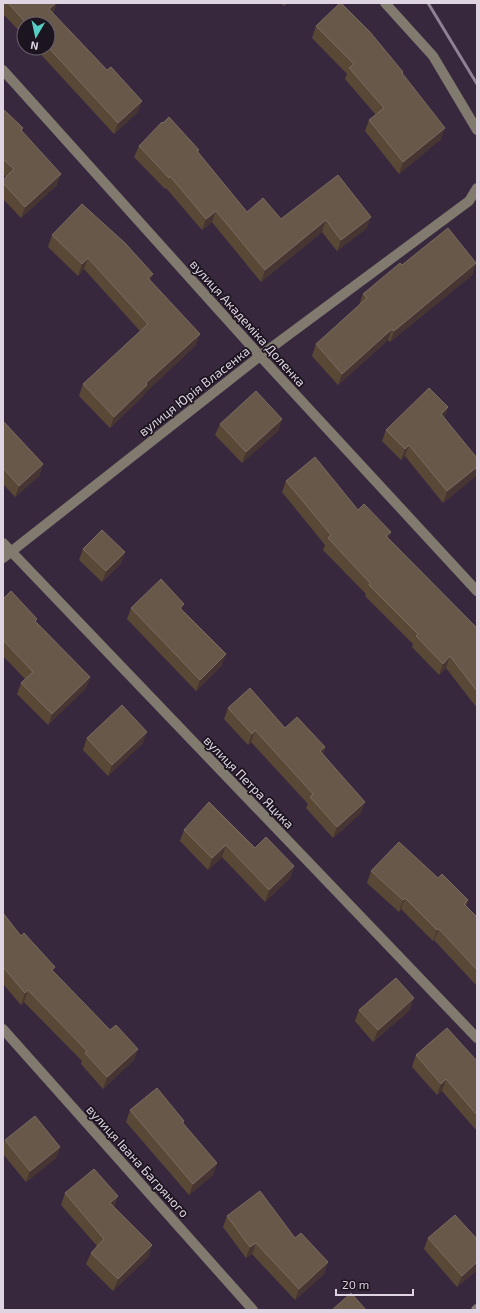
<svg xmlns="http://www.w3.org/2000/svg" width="480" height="1313" viewBox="0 0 480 1313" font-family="'Exo 2',sans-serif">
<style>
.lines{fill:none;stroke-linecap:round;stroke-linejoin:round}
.minor{stroke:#817a6f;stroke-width:10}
.rail{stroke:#8e8193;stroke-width:3}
.wall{fill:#5a4837}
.shaded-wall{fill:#463532}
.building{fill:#685849;stroke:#7b6b61}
.labels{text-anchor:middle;stroke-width:3.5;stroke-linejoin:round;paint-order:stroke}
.street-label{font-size:13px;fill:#ded4e2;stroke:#1c141e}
</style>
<rect width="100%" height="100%" fill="#38283e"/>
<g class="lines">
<path class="minor" d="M385 3 433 56 477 130
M3 70 260 356 477 591
M3 543 477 1038
M3 558 260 356 469 201 477 188
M3 1029 253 1310
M476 1310 477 1309"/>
<path class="rail" d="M428 3 477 84"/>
</g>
<path class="wall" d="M3 3H57L53 13 138 112 114 134 35 48H48V24H24V36L3 14Z
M280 3H287L284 6Z
M316 26 403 72 402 74 441 139 399 174 365 131 369 120 376 115 345 79 347 74 312 38Z
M3 109 23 128 22 131 57 185 21 218 3 199V180L6 177 3 174Z
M139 146 199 150 198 152 247 212 281 219 338 175 367 228 337 251 322 232 261 282 212 222 202 230 166 188 165 189 134 157Z
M52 235 150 281 200 334 195 346 145 393 143 396 110 428 79 396 83 384 140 331 84 269 78 276 48 247Z
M476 263 472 275 390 342 388 340 338 385 312 356 316 344 359 305 363 294 402 265Z
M448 407 444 418 477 458V475L443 503 405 456 401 460 382 441 386 430Z
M282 419 278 431 242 463 215 435 220 424Z
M3 421 43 464 39 476 15 497 3 484Z
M286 481 358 510 388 539 477 628V708L446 668 439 675 412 647 413 644 365 596 366 594 323 550 325 545 282 492Z
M83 549 125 552 121 563 102 582 79 560Z
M3 599 36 622 90 677 86 688 48 725 17 694 21 683 25 679 3 656Z
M131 608 182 610 222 665 196 691 127 619Z
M228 708 285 728 325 747 323 754 361 813 333 838 306 808 308 804 251 742 248 745 224 719Z
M87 738 143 743 108 776 83 750Z
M184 830 255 848 294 866 290 878 265 902 222 857 208 870 180 841Z
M371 871 438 878 468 900 466 906 477 917V982L475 984 434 940 433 941 401 909 399 912 367 883Z
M3 913 21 936 53 971 110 1030 138 1049 134 1060 103 1089 81 1064 82 1061 24 1002 21 1005 3 984Z
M359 1010H410L373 1042 355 1021Z
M416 1055 477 1061V1131L442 1091 437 1095 412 1067Z
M130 1110 184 1121 183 1124 217 1163 213 1175 189 1195 126 1122Z
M5 1140 60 1147 56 1158 26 1182 3 1154V1146Z
M65 1193 118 1196 114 1207 152 1245 148 1257 113 1291 86 1264 91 1253 97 1246 61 1205Z
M227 1216 295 1238 328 1262 324 1274 295 1300 252 1254 246 1258 223 1227Z
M428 1238 477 1239V1270L457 1287 424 1249Z"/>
<path class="shaded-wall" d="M56 3H57L53 13 49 9Z
M142 101 138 112 114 134 118 123Z
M445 128 441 139 399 174 403 162Z
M61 174 57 185 21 218 25 207Z
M216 211 212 222 202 230 206 219Z
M371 217 367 228 337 251 341 240Z
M326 220 322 232 261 282 265 270Z
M88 258 84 269 78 276 82 264Z
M476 263 472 275 390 342 394 331Z
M153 274 149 285 148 278Z
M392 329 388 340 338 385 342 374Z
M200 334 195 346 145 393 143 396 110 428 114 417 146 383Z
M448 407 444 419 441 414Z
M282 419 278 431 242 463 246 452Z
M409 445 405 456 401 460 405 449Z
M43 464 39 476 15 497 19 486Z
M477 467V475L443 503 447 491Z
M391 532 387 543 386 536Z
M125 552 121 563 102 582 106 571Z
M184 604 180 615V608Z
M226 654 222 665 196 691 200 680Z
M450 656 446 668 439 675 443 664Z
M90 677 86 688 48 725 52 714Z
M255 730 251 742 248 745 252 734Z
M147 732 143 743 108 776 112 765Z
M325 747 321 758 320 751Z
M365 802 361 813 333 838 337 827Z
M226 845 222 857 208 870 212 858Z
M294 866 290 878 265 902 269 890Z
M405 898 401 909 399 912 403 900Z
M439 929 434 940 433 941 437 930Z
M28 990 24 1002 21 1005 25 993Z
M414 998 410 1010 373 1042 378 1030Z
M138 1049 134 1060 103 1089 107 1077Z
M446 1079 442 1091 437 1095 441 1084Z
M60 1147 56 1158 26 1182 30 1171Z
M217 1163 213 1175 189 1195 193 1184Z
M118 1196 113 1208 110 1203Z
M256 1243 252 1254 246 1258 250 1247Z
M152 1245 148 1257 113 1291 118 1279Z
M328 1262 324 1274 295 1300 299 1289Z
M477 1262V1270L457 1287 462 1276Z"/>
<path class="building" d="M8 3H56L49 9 107 70 111 67 142 101 118 123 48 47V24H27Z
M340 3H341L370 32 403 72 402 73 445 128 403 162 369 120 384 108 349 68 354 64 316 26Z
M3 109 23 128 21 130 61 174 25 207 3 183V180L14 169 3 159Z
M169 117 199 150 197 151 247 212 263 198 281 219 338 175 371 217 341 240 326 220 265 270 216 211 206 219 170 176 169 178 139 146 162 122 163 123Z
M82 204 125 243 153 274 148 278 200 334 146 383 147 385 114 417 83 384 148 324 88 258 82 264 52 235Z
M448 228 476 263 394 331 392 329 342 374 316 344 367 298 363 294 400 263 402 265Z
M429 388 448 407 441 414 477 458V467L447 491 409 445 405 449 386 430Z
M256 391 282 419 246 452 220 424Z
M3 421 43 464 19 486 3 468Z
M315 457 358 510 364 504 391 532 386 536 477 628V691L450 656 443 664 416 636 418 634 369 585 370 583 328 538 331 535 286 481Z
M102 530 125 552 106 571 83 549Z
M161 579 184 604 180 608 226 654 200 680 131 608Z
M11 591 37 619 35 621 90 677 52 714 21 683 33 672 3 640V599Z
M250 688 285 728 297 717 325 747 320 751 365 802 337 827 310 797 313 794 255 730 252 734 228 708Z
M122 705 147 732 112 765 87 738Z
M209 802 255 848 266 837 294 866 269 890 226 845 212 858 184 830Z
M399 842 438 878 442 874 468 900 464 904 477 917V970L439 929 437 930 405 898 403 900 371 871Z
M3 913 21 936 24 933 55 967 52 970 110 1030 116 1025 138 1049 107 1077 85 1053 87 1051 28 990 25 993 3 967Z
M396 978 414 998 378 1030 359 1010Z
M447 1028 477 1061V1115L446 1079 441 1084 416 1055Z
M157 1088 184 1121 182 1122 217 1163 193 1184 130 1110Z
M35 1116 60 1147 30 1171 5 1140Z
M94 1169 118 1196 110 1203 152 1245 118 1279 91 1253 104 1239 65 1193Z
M260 1191 295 1238 301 1233 328 1262 299 1289 256 1243 250 1247 227 1216Z
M455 1215 477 1239V1262L462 1276 428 1238Z
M351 1293 366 1310H332Z"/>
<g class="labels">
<g class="street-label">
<text transform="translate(248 323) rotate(48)" y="5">вулиця Академіка Доленка</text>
<text transform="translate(194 391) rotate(-38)" y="5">вулиця Юрія Власенка</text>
<text transform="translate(249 782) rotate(46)" y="5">вулиця Петра Яцика</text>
<text transform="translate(138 1161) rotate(48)" y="5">вулиця Івана Багряного</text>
</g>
</g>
<rect width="480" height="1313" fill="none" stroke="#ded4e2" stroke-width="8"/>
<g transform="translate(36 36) rotate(189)"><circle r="19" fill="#1c141e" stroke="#6a616c"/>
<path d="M0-3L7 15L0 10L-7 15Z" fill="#55cec5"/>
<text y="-6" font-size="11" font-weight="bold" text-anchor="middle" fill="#ded4e2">N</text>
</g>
<path d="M336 1289v6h77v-6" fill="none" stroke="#ded4e2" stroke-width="2"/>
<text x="342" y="1289" font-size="12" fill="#ded4e2" stroke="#1c141e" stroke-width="3" paint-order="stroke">20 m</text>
</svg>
